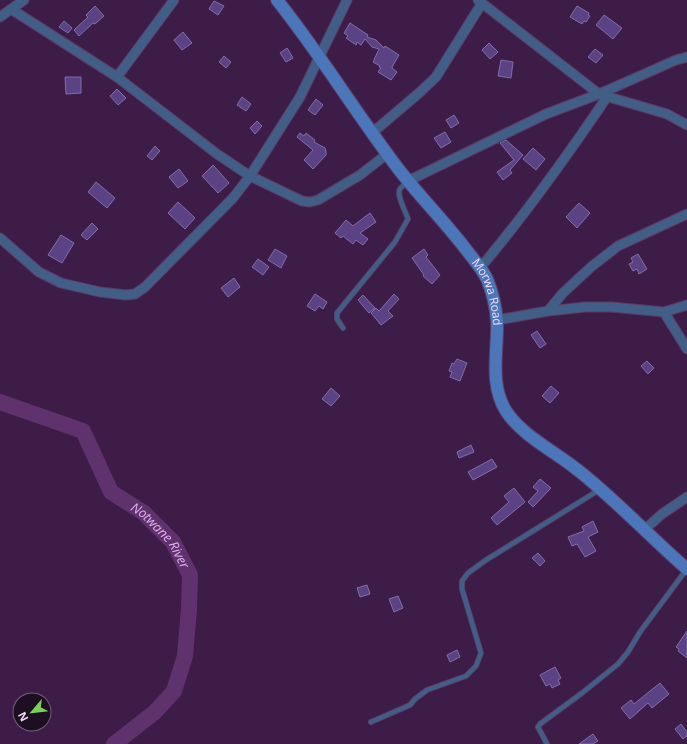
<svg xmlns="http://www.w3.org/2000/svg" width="687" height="744" viewBox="0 0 687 744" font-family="'Open Sans',sans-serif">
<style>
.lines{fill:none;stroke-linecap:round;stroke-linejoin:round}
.river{stroke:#60326d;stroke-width:16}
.building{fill:#5a4285;stroke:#806fa7}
.lane-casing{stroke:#5b3b64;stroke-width:6}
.street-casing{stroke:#5b3b64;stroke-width:11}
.secondary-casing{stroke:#5b3b64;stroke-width:14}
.lane{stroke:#415e87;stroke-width:4.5}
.street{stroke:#415e87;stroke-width:9}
.secondary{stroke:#4b77ba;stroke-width:12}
.labels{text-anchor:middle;stroke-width:3;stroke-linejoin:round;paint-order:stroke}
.street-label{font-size:12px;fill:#f1dcf8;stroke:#1d0e22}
.water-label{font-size:13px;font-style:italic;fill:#e5b0f5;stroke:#1d0e22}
</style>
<rect width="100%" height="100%" fill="#3e1c48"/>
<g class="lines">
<path class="river" id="s1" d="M0 402 83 431 111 492 144 513 173 542 190 575 189 609 185 656 174 691 155 712 114 744"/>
</g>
<path class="building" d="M214 1 224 6 218 15 209 9Z
M95 6 104 16 95 24 93 23 79 36 74 30 88 17 86 15Z
M577 6 589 13 588 15 590 16 586 22 584 21 582 24 570 17Z
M604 15 622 28 613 39 596 25Z
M64 21 72 28 68 33 59 27Z
M350 23 368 35 367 37 376 40 384 48 385 46 399 55 392 67V68L397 72 391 80 378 72 381 68 379 67 380 66 373 62 379 49 372 47 365 39 361 45 357 42 356 45 346 38 348 36 344 33Z
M183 32 192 43 182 50 174 40Z
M489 43 498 52 490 59 482 50Z
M287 48 293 58 286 62 280 53Z
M595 49 603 55 596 63 588 57Z
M224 56 231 62 226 68 219 62Z
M501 60 513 62 511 78 498 76Z
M65 77H81V93L66 94Z
M117 89 126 98 118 105 110 96Z
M242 97 251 104 246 111 237 105Z
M316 99 323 105 315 115 308 110Z
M454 115 459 123 451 128 446 120Z
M257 121 262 126 255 134 250 128Z
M445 132 451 142 441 148 434 138Z
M300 133 304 136 306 133 315 140 314 142 325 148 326 151V155L313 169 304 160 313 150 297 137Z
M506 140 523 155 510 170 512 173 503 180 497 172 514 160 500 143Z
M155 146 160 151 152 160 147 156Z
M533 148 545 159 536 170 523 159Z
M213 165 229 183 218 193 202 176Z
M179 169 188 181 178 188 169 177Z
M96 182 115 198 107 208 88 192Z
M178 202 195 218 185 229 168 213Z
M579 203 590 213 577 228 566 217Z
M370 213 376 222 360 233 368 239 363 245 356 240 353 244 343 236 341 238 335 233 346 220 353 226Z
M92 223 98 229 87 240 81 235Z
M61 235 74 243 62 263 48 255Z
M275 249 287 256 281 268 268 260Z
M424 249 428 255 426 257 440 275 432 284 423 276 424 275 412 258Z
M638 254 647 269 639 274 637 269 633 271 629 264 633 262 631 258Z
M258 259 269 267 263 275 252 267Z
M234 278 240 287 228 297 221 288Z
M315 294 327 302 323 309 319 306 315 311 307 306Z
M394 294 399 299 388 311 393 316 381 325 371 313 376 308 379 311Z
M363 295 375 308 369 313 358 300Z
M537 331 546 344 540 348 531 335Z
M457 359 467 363 460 381 450 377 452 372 449 371 452 363 454 364Z
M647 361 654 368 648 374 641 366Z
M551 386 559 393 550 403 542 396Z
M331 388 340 396 331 406 322 399Z
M471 445 474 452 459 458 457 452Z
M492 459 497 467 473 480 468 472Z
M540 479 551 488 533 507 528 502 538 491 533 487Z
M514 488 525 502 497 525 491 518 509 502 504 496Z
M593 521 598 532 588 537 596 551 585 557 577 544 572 546 568 537 584 531 582 527Z
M538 553 545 561 540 566 532 558Z
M367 585 370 594 360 597 357 588Z
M398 596 403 608 394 612 389 599Z
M687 631V658L678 651 679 649 676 647Z
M457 650 460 657 450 662 447 655Z
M555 667 561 678 558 680 560 684 552 688 550 684 546 686 540 675Z
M660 683 669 694 652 708 648 703 630 719 621 708 631 700 634 704Z
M681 724 687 732V736L683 739 675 729Z
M593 734 598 741 593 744H579Z"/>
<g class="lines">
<g class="lane-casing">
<path id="lane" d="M343 328 337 319V313L395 242 408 219C406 212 396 195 400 189 402 186 405 184 407 182
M371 722 410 705 415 699 427 690 466 676 476 666 481 653 462 589V581L468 573 486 560 599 490
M547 744 538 727 540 724 582 693 618 664 628 652 640 632 686 570"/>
</g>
<g class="street-casing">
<path id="street" d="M11 9 117 77 217 154 250 176 302 201 310 202 318 200 360 175 387 154
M0 17 24 0
M117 77 174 0
M599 94 676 60 687 57
M602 95 667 114 687 125
M372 133 419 93 436 77 482 3
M408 181 546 114 599 94 478 0
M0 238 39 272 61 283 100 292 126 295 135 294 145 287 233 198 250 176 300 97 347 0
M480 268C526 214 567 156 607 97
M548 311 585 307H612L664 312 687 305
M664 312 687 349
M497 320 548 311 563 293 591 267 618 246 687 214
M644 530 662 514 687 497"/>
</g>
<g class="secondary-casing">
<g id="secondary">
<path id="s2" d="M277 0C321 55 357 115 400 171 422 199 447 224 468 252 475 261 482 269 487 279 492 291 496 308 497 322 498 351 489 384 506 411 522 436 556 452 579 471 617 501 650 537 687 569"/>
</g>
</g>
<use href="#lane" class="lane"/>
<use href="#street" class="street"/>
<use href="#secondary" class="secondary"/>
</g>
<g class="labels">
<g class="street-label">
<text dy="4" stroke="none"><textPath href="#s2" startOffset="362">Morwa Road</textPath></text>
</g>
<g class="water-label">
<text dy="5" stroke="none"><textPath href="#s1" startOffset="222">Notwane River</textPath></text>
</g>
</g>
<g transform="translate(32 712) rotate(242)"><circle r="19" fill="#1d0e22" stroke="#726078"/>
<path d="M0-3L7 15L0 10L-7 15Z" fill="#78d158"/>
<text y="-6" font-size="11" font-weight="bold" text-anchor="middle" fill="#f1dcf8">N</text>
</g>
</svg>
